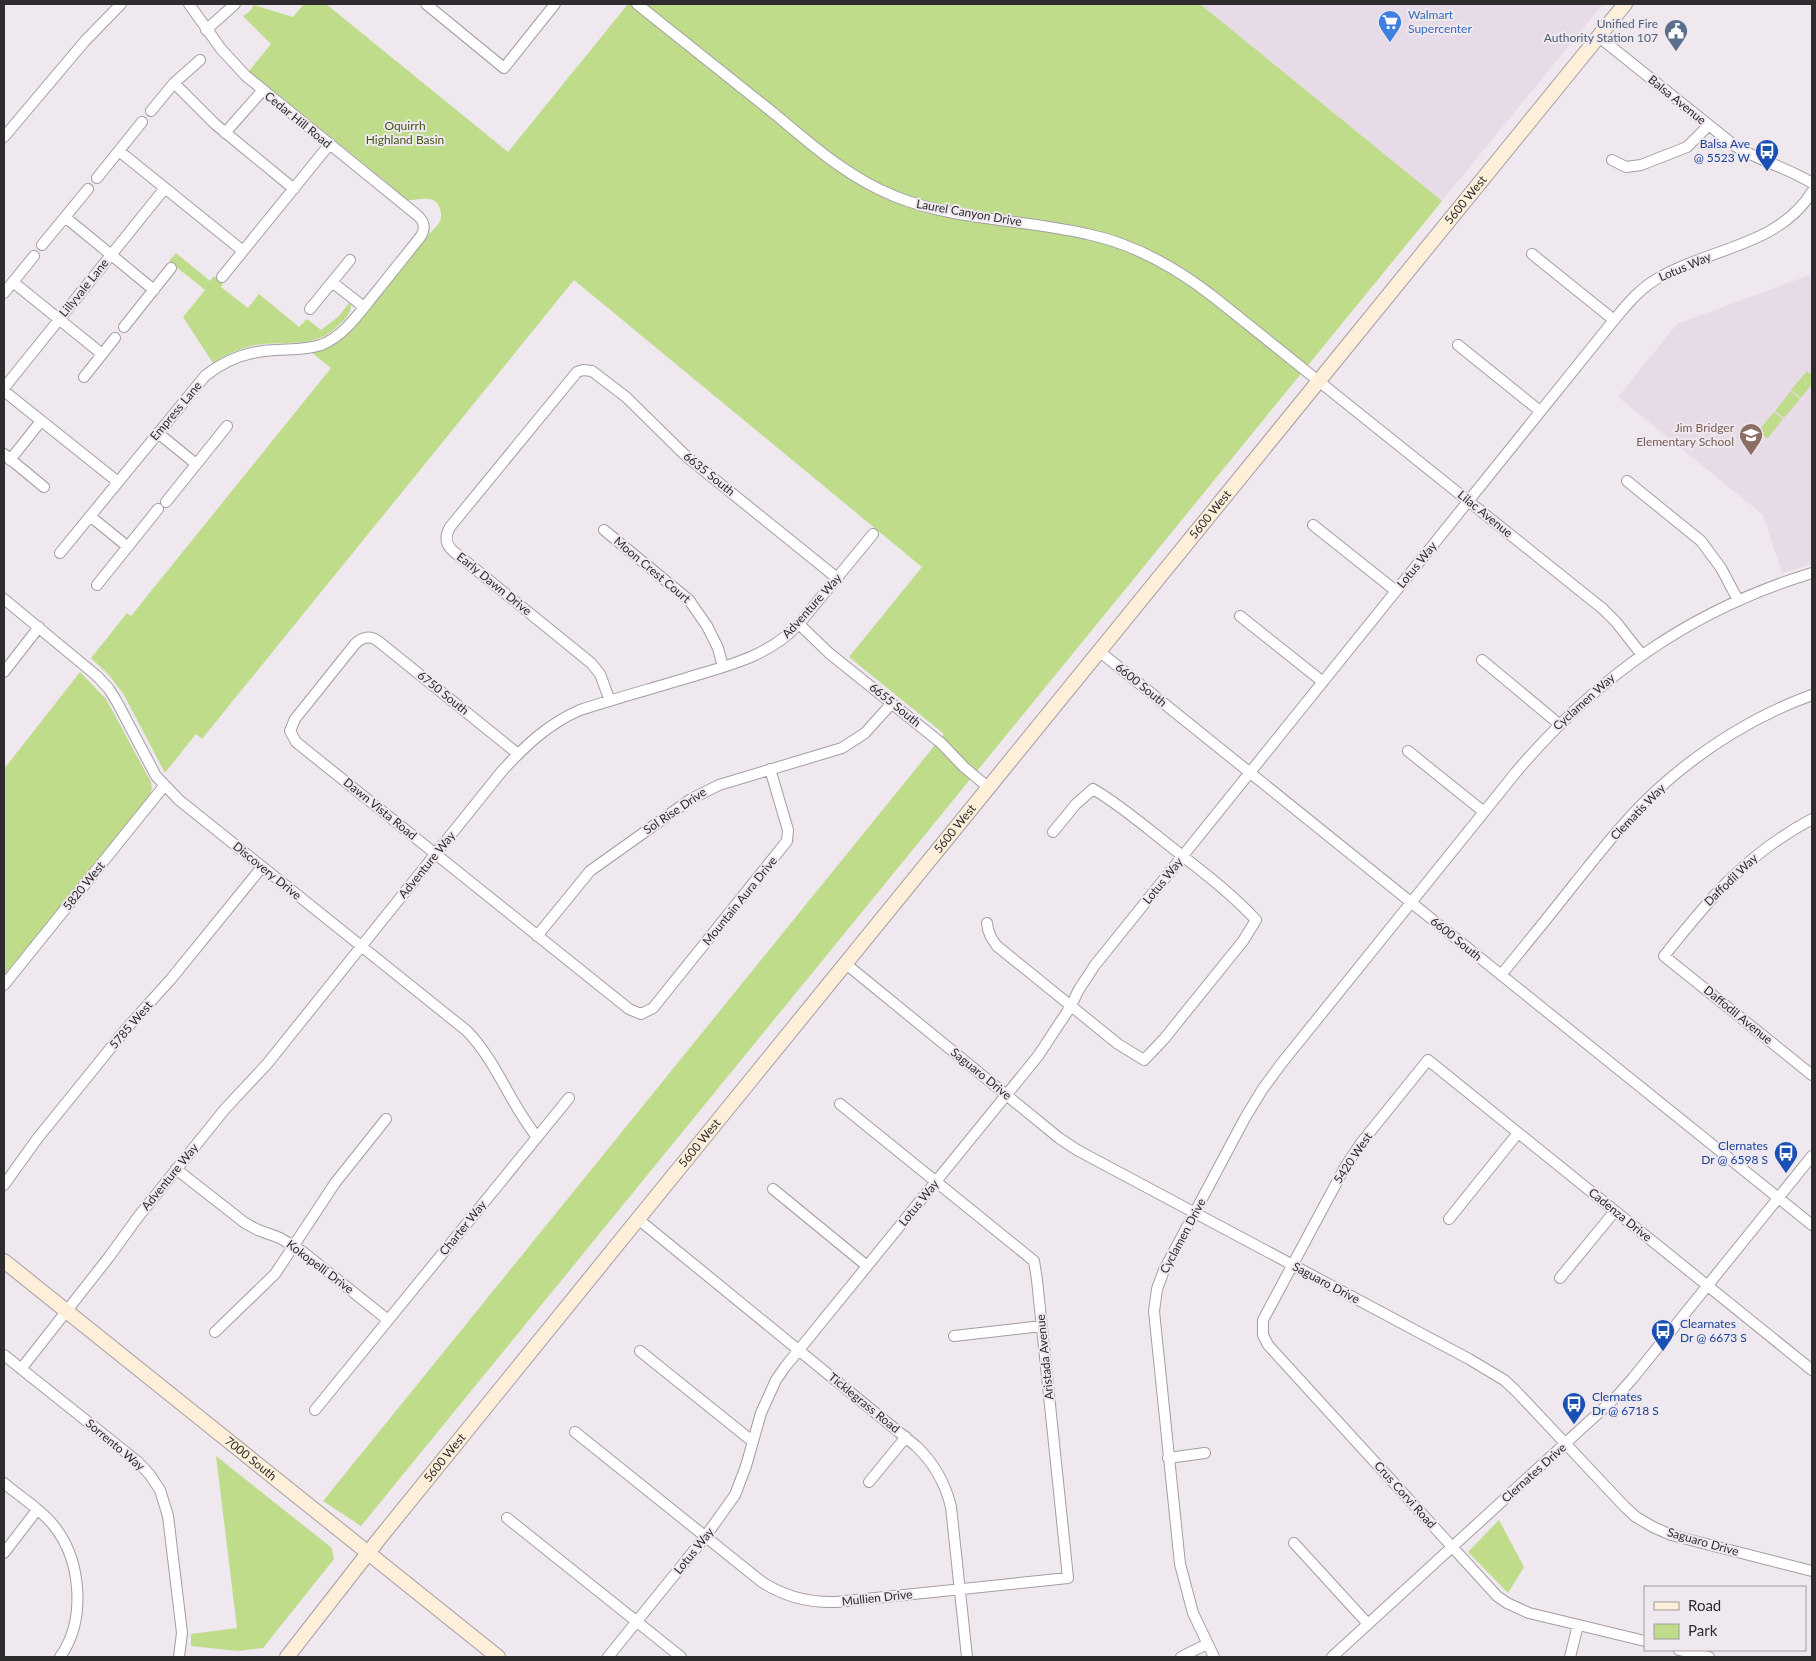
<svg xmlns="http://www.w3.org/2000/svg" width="1816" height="1661" viewBox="0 0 1816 1661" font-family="Lato,sans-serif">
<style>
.built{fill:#e8dbe8}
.green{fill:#bfdc8b}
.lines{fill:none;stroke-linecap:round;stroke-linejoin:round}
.street-casing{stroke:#a49da4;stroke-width:12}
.secondary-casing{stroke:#a49da4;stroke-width:16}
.street{stroke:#fff;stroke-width:10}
.secondary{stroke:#fdefda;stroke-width:14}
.labels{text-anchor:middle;stroke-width:4;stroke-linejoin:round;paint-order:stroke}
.shop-label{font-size:12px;fill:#366cbe;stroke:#efe8ef;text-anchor:start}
.service-label{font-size:12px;fill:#4e5e75;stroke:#efe8ef;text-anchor:end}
.street-label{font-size:12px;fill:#2e2c2e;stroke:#efe8ef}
.park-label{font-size:12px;fill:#435718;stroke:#efe8ef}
.transit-label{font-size:12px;fill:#164399;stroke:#efe8ef;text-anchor:end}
.education-label{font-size:12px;fill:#785e54;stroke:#efe8ef;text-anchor:end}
</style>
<rect width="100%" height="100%" fill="#efe8ef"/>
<path class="built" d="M1200 4H1603L1442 201Z
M1812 274V564L1782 573 1763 515 1618 397 1677 324Z"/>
<path class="green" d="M304 4H326L508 152 628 4H1200L1442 201 361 1526 323 1501 944 734 849 657 922 567 574 280 202 739 196 734 165 773 124 695 109 675 91 658 127 613 131 616 331 368 312 353 332 346 348 333 430 233C436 227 442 222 441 213 437 189 415 204 404 199 399 196 395 189 390 185L249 71 271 44 243 16 249 12 254 5 293 17Z
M176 253 210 281 214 276 223 283 221 287 248 308 259 294 299 327 307 319 321 330 339 316 349 303 351 305C351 314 345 319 339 325 314 350 287 340 256 345 241 348 226 354 213 363L183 317 205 290 169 261Z
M1807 371 1812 375V384L1801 398 1791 390Z
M1791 391 1800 399 1784 418 1775 411Z
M1774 412 1783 419 1767 439 1758 431Z
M80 672 106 699 151 782 152 788 150 796 4 976V769Z
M216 1456 332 1548 334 1559 263 1648 238 1651 191 1646V1634L237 1628Z
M1499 1520 1524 1567 1508 1593 1468 1552Z"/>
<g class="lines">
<g class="street-casing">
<path id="street" d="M426 4 504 68 555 4
M637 4C684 41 730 78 776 115 813 146 849 178 894 196 955 221 1024 219 1087 234 1135 244 1177 268 1215 298L1603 609 1616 622 1642 655
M206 30 235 4
M1599 37 1735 146C1760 161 1788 168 1812 183
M174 83 215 124 294 189
M151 111 174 83 200 60
M225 133 262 91
M4 137 85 41 121 4
M119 151 243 251
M1612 160 1626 167 1641 165 1687 147 1708 126
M97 178 142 122
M65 217 154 290
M42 245 88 189
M1532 254 1614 320
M222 277 329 145
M13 282 102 354
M332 282 364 307
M4 293 34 256
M310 309 350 260
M124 327 171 268
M1458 345 1540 411
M84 377 115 338
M4 388 165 188
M4 391 118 482
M158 433 196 464
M4 454 44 487
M10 460 41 421
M1627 481 1701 541 1721 568 1738 600
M166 502 227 426
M90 516 128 547
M1313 525 1396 591
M604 530 689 600 707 626 718 648 723 667
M60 553 205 376C225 360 249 351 275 350 290 349 306 350 321 345 346 335 361 310 378 290 392 272 407 254 421 236 426 227 424 221 417 215L246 76 221 49 189 4
M97 585 158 509
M4 599 97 676 109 689 117 702 156 776 179 800 467 1031C497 1062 510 1104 537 1137
M1240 616 1323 682
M799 624 829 653 941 743 964 767 989 788
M1100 652 1812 1225
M1482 660 1559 724
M4 672 39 627
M610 701 600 674 591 663 453 551C445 544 445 536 450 527L577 372 583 370 592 371 626 397 687 457 837 578
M1408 751 1484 812
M518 754 378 641C370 635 362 637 355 644L295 719 290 731 296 742 629 1009 641 1014 653 1008 787 841 788 830 770 769
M1812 819C1745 855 1711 897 1664 956L1812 1075
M987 923C988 933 991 938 997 946L1118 1044 1144 1060 1164 1039 1243 941 1256 920C1232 894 1203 872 1175 850 1148 829 1122 806 1093 789L1076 804 1053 832
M537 936 590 871 691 799 719 785 842 748 865 733 892 703
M846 964 1059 1138 1077 1150 1469 1359 1504 1380 1515 1390 1625 1507 1636 1517 1653 1527 1671 1535 1812 1571
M1501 975C1526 944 1551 914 1575 883 1601 851 1627 817 1658 789 1702 749 1756 715 1812 695
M4 985 164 786
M176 1169 245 1223 258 1230 280 1238 303 1252 388 1320
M4 1185 37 1139 126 1029 171 979 262 867
M773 1189 867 1266
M638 1219 916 1446C934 1463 945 1482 951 1507L967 1657
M1449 1219 1518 1133
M1560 1278 1615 1211
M215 1332 275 1274 335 1183 386 1119
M954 1336 1042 1326
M640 1351 752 1441
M4 1355 138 1462 150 1475 160 1490 168 1516 182 1633 179 1657
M21 1369 109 1257 138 1217 225 1109 267 1064 502 771C526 745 548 724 580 710 617 698 654 688 690 677 730 665 769 656 799 624L873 534
M315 1410 569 1098
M575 1432 762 1582C785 1597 808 1603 836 1602L1068 1578 1037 1280 1034 1261 840 1104
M1168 1458 1205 1453
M869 1482 906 1437
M4 1483C20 1497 41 1509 54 1526 82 1561 86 1621 60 1657
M507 1518 681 1657
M1294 1543 1368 1624
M4 1553 37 1510
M1645 1641 1529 1613 1507 1603 1497 1596 1268 1345 1263 1335V1320L1345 1167 1361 1143 1428 1060 1812 1370
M1679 1650 1709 1657
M608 1657 705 1537 735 1495 746 1466 761 1413 776 1380 785 1367 1038 1056 1071 1006 1078 991 1095 965 1614 320C1628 303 1642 286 1662 276 1712 248 1779 245 1812 192
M1181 1657 1207 1644
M1214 1657 1193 1613 1180 1564 1154 1311 1157 1289 1164 1270 1245 1118 1262 1090 1281 1064 1517 771C1599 675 1691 610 1812 573
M1332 1657 1617 1396 1633 1378 1812 1156
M1570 1657 1578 1625"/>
</g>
<g class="secondary-casing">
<g id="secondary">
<path id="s1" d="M4 1261 498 1657"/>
<path id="s2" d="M287 1657 379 1539 638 1219 1625 4"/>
</g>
</g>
<use href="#street" class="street"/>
<use href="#secondary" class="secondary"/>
</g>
<defs>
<g id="supermarket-pin" transform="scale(1.25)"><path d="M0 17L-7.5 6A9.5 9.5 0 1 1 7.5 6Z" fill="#3f7fe0" stroke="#efe8ef"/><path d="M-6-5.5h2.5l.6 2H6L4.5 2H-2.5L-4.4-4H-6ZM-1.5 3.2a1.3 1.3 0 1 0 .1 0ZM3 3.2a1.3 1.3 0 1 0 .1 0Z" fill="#fff"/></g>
<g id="civic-pin" transform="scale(1.25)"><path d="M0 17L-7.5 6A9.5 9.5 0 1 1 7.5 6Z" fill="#5c6f8a" stroke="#efe8ef"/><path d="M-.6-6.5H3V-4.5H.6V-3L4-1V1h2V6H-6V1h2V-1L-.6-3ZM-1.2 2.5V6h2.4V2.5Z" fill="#fff"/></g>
<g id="bus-pin" transform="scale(1.25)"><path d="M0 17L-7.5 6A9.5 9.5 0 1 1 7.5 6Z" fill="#1a4fb4" stroke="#efe8ef"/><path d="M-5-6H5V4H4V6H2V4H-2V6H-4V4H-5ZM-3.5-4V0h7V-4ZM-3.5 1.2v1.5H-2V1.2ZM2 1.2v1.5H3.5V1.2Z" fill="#fff"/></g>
<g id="school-pin" transform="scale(1.25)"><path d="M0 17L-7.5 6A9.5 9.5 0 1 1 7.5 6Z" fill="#8d6e63" stroke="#efe8ef"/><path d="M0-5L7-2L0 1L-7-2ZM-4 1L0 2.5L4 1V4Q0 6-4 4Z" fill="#fff"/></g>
</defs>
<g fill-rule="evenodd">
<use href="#supermarket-pin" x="1390" y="22"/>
<use href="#civic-pin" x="1676" y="31"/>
<use href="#bus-pin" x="1767" y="151"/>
<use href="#school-pin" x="1751" y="435"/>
<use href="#bus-pin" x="1786" y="1153"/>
<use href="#bus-pin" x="1663" y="1331"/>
<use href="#bus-pin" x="1574" y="1404"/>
</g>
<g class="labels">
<g class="shop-label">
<text x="1408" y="19">Walmart<tspan x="1408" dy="14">Supercenter</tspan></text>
</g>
<g class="service-label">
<text x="1658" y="28">Unified Fire<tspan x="1658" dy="14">Authority Station 107</tspan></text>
</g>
<g class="street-label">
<text transform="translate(1677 100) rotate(39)" y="4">Balsa Avenue</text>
<text transform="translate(298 120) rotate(39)" y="4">Cedar Hill Road</text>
<text dy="4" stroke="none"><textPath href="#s2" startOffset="1874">5600 West</textPath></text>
<text transform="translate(969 213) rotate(10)" y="4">Laurel Canyon Drive</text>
<text transform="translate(1685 267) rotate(-23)" y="4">Lotus Way</text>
<text transform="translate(84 288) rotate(-51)" y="4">Lillyvale Lane</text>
<text transform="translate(176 411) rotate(-50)" y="4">Empress Lane</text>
<text transform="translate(709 474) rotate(39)" y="4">6635 South</text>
<text transform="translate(1485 514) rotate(39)" y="4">Lilac Avenue</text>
<text dy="4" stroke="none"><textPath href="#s2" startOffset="1469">5600 West</textPath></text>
<text transform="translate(1417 565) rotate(-51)" y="4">Lotus Way</text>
<text transform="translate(652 570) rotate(40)" y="4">Moon Crest Court</text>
<text transform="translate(494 584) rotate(39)" y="4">Early Dawn Drive</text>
<text transform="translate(812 606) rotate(-48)" y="4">Adventure Way</text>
<text transform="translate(1141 685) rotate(39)" y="4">6600 South</text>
<text transform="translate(443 693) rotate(39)" y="4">6750 South</text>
<text transform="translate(1584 702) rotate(-42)" y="4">Cyclamen Way</text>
<text transform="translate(895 705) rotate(39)" y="4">6655 South</text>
<text transform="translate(380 809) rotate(39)" y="4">Dawn Vista Road</text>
<text transform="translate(675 811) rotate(-34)" y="4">Sol Rise Drive</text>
<text transform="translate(1638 812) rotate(-46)" y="4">Clematis Way</text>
<text dy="4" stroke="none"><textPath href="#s2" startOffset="1064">5600 West</textPath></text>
<text transform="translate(427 865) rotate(-51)" y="4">Adventure Way</text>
<text transform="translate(267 871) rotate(39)" y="4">Discovery Drive</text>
<text transform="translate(1731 880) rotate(-44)" y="4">Daffodil Way</text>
<text transform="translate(1163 881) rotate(-51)" y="4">Lotus Way</text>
<text transform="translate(84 886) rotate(-51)" y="4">5820 West</text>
<text transform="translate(740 901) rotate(-51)" y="4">Mountain Aura Drive</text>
<text transform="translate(1456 939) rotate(39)" y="4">6600 South</text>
<text transform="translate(1738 1015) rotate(39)" y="4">Daffodil Avenue</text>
<text transform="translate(131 1025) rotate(-49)" y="4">5785 West</text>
<text transform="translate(981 1074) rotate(39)" y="4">Saguaro Drive</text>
<text dy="4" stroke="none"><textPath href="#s2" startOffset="659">5600 West</textPath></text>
<text transform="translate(1353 1158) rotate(-56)" y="4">5420 West</text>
<text transform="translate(170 1177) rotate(-51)" y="4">Adventure Way</text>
<text transform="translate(919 1203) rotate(-51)" y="4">Lotus Way</text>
<text transform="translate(1620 1215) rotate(39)" y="4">Cadenza Drive</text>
<text transform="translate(463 1228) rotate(-51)" y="4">Charter Way</text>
<text transform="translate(1183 1236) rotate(-62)" y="4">Cyclamen Drive</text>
<text transform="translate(320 1267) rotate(37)" y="4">Kokopelli Drive</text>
<text transform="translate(1326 1283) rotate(28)" y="4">Saguaro Drive</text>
<text transform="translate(1045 1357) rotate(-96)" y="4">Aristada Avenue</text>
<text transform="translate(864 1403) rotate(39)" y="4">Ticklegrass Road</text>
<text transform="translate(115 1445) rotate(40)" y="4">Sorrento Way</text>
<text dy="4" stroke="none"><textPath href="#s2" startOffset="254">5600 West</textPath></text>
<text dy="4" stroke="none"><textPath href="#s1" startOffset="316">7000 South</textPath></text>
<text transform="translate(1534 1473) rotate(-42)" y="4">Clernates Drive</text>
<text transform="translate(1405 1495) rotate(48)" y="4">Crus Corvi Road</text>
<text transform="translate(1703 1542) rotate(16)" y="4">Saguaro Drive</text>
<text transform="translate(694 1551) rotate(-51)" y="4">Lotus Way</text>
<text transform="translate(877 1598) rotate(-6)" y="4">Mullien Drive</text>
</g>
<g class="park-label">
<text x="405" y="130">Oquirrh<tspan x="405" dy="14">Highland Basin</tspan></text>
</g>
<g class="transit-label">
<text x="1750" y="148">Balsa Ave<tspan x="1750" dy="14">@ 5523 W</tspan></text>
<text x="1768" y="1150">Clernates<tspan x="1768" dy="14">Dr @ 6598 S</tspan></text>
<text x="1680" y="1328" text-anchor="start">Clearnates<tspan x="1680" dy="14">Dr @ 6673 S</tspan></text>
<text x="1592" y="1401" text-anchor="start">Clernates<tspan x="1592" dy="14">Dr @ 6718 S</tspan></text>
</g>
<g class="education-label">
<text x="1734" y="432">Jim Bridger<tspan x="1734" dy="14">Elementary School</tspan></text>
</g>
</g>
<rect width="1816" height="1661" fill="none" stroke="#2e2c2e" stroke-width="10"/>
<rect x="1644" y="1586" width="162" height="65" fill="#efe8ef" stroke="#a29da2"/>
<rect x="1654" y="1602" width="25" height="8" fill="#fdefda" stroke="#a29da2"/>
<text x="1688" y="1611" font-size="15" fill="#2e2c2e">Road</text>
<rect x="1654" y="1624" width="25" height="15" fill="#bfdc8b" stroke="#a29da2"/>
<text x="1688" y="1636" font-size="15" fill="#2e2c2e">Park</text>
</svg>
